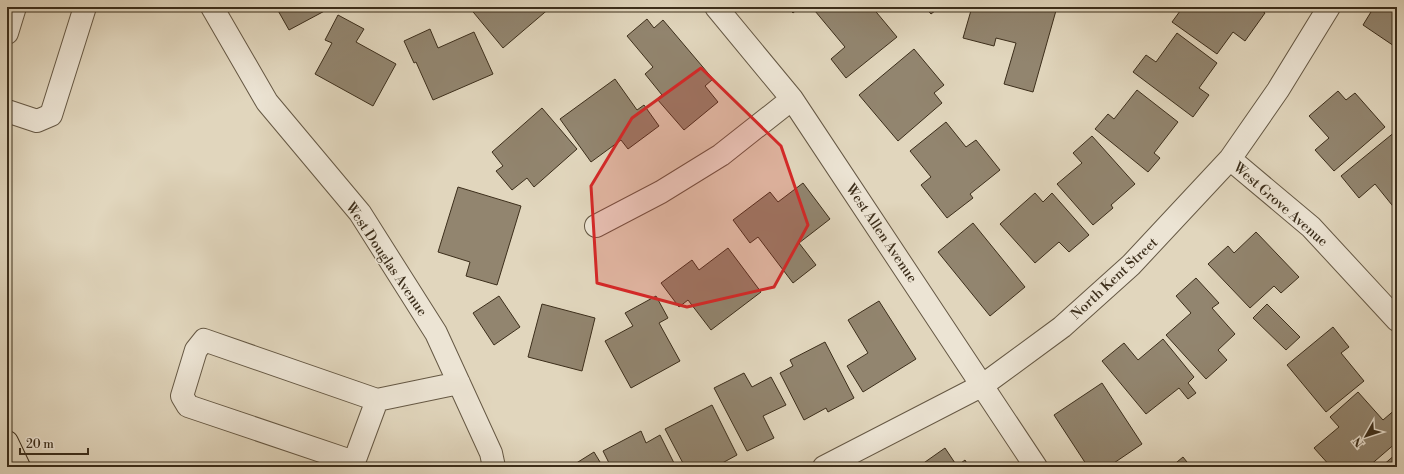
<svg xmlns="http://www.w3.org/2000/svg" width="1404" height="474" viewBox="0 0 1404 474" font-family="'Libre Bodoni',serif">
<style>
.building{fill:#92856f;stroke:#3c2e1b}
.lines{fill:none;stroke-linecap:round;stroke-linejoin:round}
.minor-casing{stroke:#655844;stroke-width:24}
.major-casing{stroke:#3c2e1b;stroke-width:24}
.minor{stroke:#ece4d4;stroke-width:22}
.major{stroke:#e1d6bd;stroke-width:22}
.marked{fill:#d62828;fill-opacity:0.2;stroke:#d62828;stroke-width:3;stroke-linejoin:round}
.labels{text-anchor:middle;stroke-width:3;stroke-linejoin:round;paint-order:stroke}
.street-label{font-size:14px;fill:#3c2e1b;stroke:#ece4d4}
</style>
<rect width="100%" height="100%" fill="#e1d6bd"/>
<filter id="stains"><feTurbulence type="fractalNoise" baseFrequency=".005" numOctaves="4"/><feColorMatrix values="0 0 0 0 .2 0 0 0 0 .09 0 0 0 0 .02 0 0 0 .5 -.17"/></filter>
<radialGradient id="worn" r=".72"><stop offset=".6" stop-color="#630" stop-opacity="0"/><stop offset="1" stop-color="#630" stop-opacity=".3"/></radialGradient>
<path class="building" d="M276 7H332L289 30Z
M469 7H551L503 48Z
M787 7H800L793 13Z
M821 7H872L897 37 846 78 831 59 845 47 815 11Z
M925 7H940L931 14Z
M972 7H1057L1033 92 1004 84 1016 43 996 38 994 46 963 38Z
M1183 7H1257L1265 13 1245 41 1233 32 1217 54 1172 22Z
M1374 7H1397V48L1363 25Z
M338 15 364 29 356 42 396 64 373 106 315 74 332 43 325 40Z
M647 19 654 28 663 20 713 79 705 86 718 102 684 130 657 99 662 95 645 74 653 67 627 36Z
M430 29 438 48 474 32 493 74 433 100 416 62 414 63 404 41Z
M1177 33 1217 63 1199 88 1209 95 1193 117 1133 72 1146 55 1156 62Z
M914 49 944 85 934 93 942 103 898 141 859 95Z
M615 79 637 110 644 105 659 126 628 149 621 140 591 162 560 119Z
M1137 90 1178 122 1154 153 1160 158 1148 172 1095 129 1108 114 1114 119Z
M1338 91 1346 100 1355 93 1385 127 1334 171 1315 150 1329 138 1309 116Z
M542 108 577 149 534 187 527 178 512 190 496 171 503 166 492 152Z
M946 122 966 147 976 140 1000 170 970 194 973 198 947 218 921 185 931 177 910 151Z
M1396 131 1397 133V209L1396 210 1375 184 1359 198 1341 176Z
M1092 136 1135 184 1111 205 1113 208 1093 225 1057 184 1082 163 1073 153Z
M803 183 830 219 799 243 816 265 793 283 758 237 750 243 733 220 770 192 778 202Z
M458 187 521 206 497 285 466 276 470 262 438 252Z
M1035 193 1043 202 1052 193 1089 235 1069 252 1059 242 1035 263 1000 224Z
M973 223 1025 287 990 316 938 252Z
M1256 232 1299 277 1281 293 1274 286 1250 308 1208 264 1228 246 1234 253Z
M728 248 761 292 711 330 688 300 679 307 661 283 692 260 699 270Z
M1196 278 1219 303 1212 308 1235 334 1218 350 1227 360 1206 379 1166 335 1191 313 1176 296Z
M499 296 520 327 494 345 473 313Z
M656 296 668 318 659 323 680 361 631 388 605 341 633 326 625 313Z
M879 301 916 359 863 392 847 366 868 353 848 320Z
M542 304 595 318 582 371 528 357Z
M1267 304 1300 337 1286 350 1253 318Z
M1333 327 1349 347 1341 353 1364 381 1326 412 1287 365Z
M1163 339 1194 377 1188 383 1196 393 1188 399 1179 388 1146 414 1102 361 1124 343 1138 360Z
M825 342 854 398 828 412 826 408 804 420 780 373 793 366 790 360Z
M744 373 752 387 771 377 786 405 763 416 774 438 747 451 714 388Z
M1102 383 1142 444 1108 467H1088L1054 415Z
M1358 392 1383 420 1397 408V442L1368 467H1331L1314 448 1339 427 1330 417Z
M712 405 737 455 715 467H685L665 429Z
M641 431 646 443 660 435 676 467H611L603 451Z
M945 448 957 466 965 460 969 467H918Z
M594 452 603 467H570Z
M1397 453V467H1381Z
M1183 457 1191 467H1171Z"/>
<g class="lines">
<g class="minor-casing">
<path id="minor" d="M212 7 267 102 360 213 436 333 491 453 494 467
M716 7 792 99 1036 467
M7 33 15 7
M7 111 37 121 51 115 85 7
M1230 159 1311 227 1397 320
M596 226 661 192 721 155 792 99
M377 400 354 462 188 406 182 396 196 350 204 340 377 400 459 383
M824 467 983 385 1062 327 1131 265 1230 159 1278 90 1329 7"/>
</g>
<g class="major-casing">
<path id="major" d="M7 442 19 467"/>
</g>
<use href="#minor" class="minor"/>
<use href="#major" class="major"/>
</g>
<path class="marked" d="M701 68 781 146 808 225 774 287 687 307 597 283 591 186 632 118Z"/>
<g class="labels">
<g class="street-label">
<text transform="translate(1281 204) rotate(41)" y="5">West Grove Avenue</text>
<text transform="translate(882 233) rotate(56)" y="5">West Allen Avenue</text>
<text transform="translate(387 259) rotate(56)" y="5">West Douglas Avenue</text>
<text transform="translate(1114 278) rotate(-43)" y="5">North Kent Street</text>
</g>
</g>
<rect width="1404" height="474" fill="none" stroke="#e1d6bd" stroke-width="24"/>
<rect x="8" y="8" width="1388" height="458" fill="none" stroke="#3c2e1b" stroke-width="2"/>
<rect x="12" y="12" width="1380" height="450" fill="none" stroke="#3c2e1b"/>
<g transform="translate(1366 436) rotate(231)" stroke="#ece4d4" stroke-width="3" paint-order="stroke">
<path d="M0-3L7 15L0 10L-7 15Z" fill="#3c2e1b"/>
<text y="-6" font-size="11" font-weight="bold" text-anchor="middle" fill="#3c2e1b">N</text>
</g>
<path d="M20 448v6h68v-6" fill="none" stroke="#3c2e1b" stroke-width="2"/>
<text x="26" y="448" font-size="12" fill="#3c2e1b" stroke="#ece4d4" stroke-width="3" paint-order="stroke">20 m</text>
<rect width="100%" height="100%" filter="url(#stains)"/>
<rect width="100%" height="100%" fill="url(#worn)"/>
</svg>
